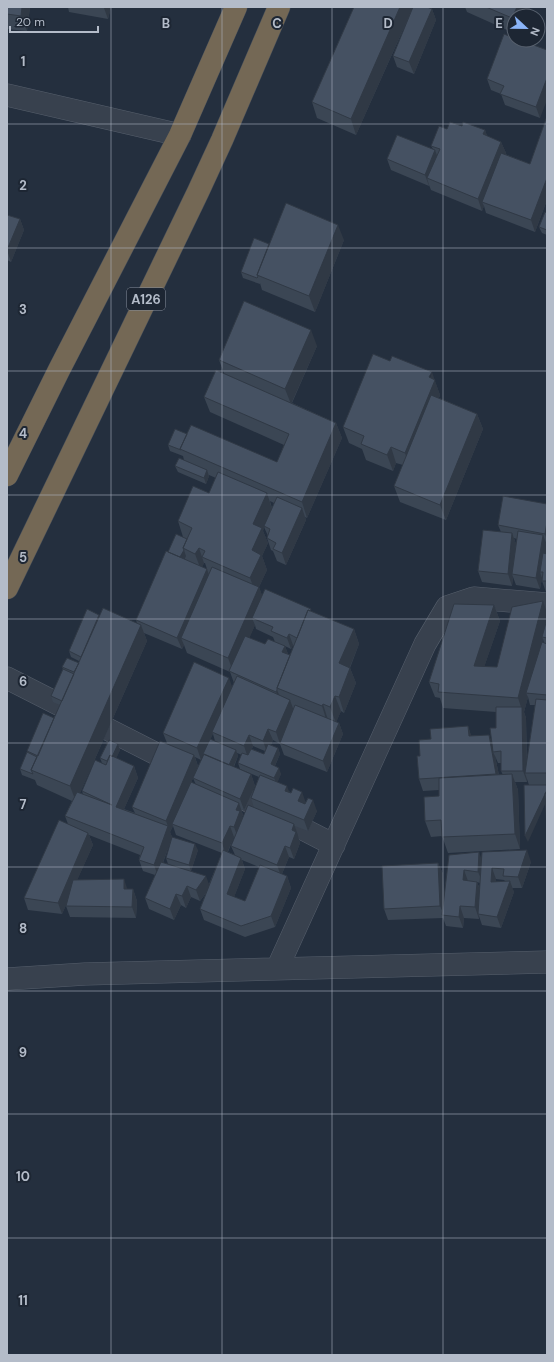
<svg xmlns="http://www.w3.org/2000/svg" width="554" height="1362" viewBox="0 0 554 1362" font-family="'DM Sans',sans-serif">
<style>
.lines{fill:none;stroke-linecap:round;stroke-linejoin:round}
.minor-casing{stroke:#565f6c;stroke-width:23}
.highway-casing{stroke:#434c59;stroke-width:23}
.minor{stroke:#38414e;stroke-width:22}
.highway{stroke:#746855;stroke-width:22}
.wall{fill:#3b4654;fill-rule:evenodd}
.shaded-wall{fill:#303945}
.building{fill:#455162;stroke:#303945}
.grid{fill:none;stroke:#b4bcc9;stroke-width:1;stroke-opacity:0.55}
.labels{text-anchor:middle;stroke-width:4;stroke-linejoin:round;paint-order:stroke}
.shield{fill:#1d2633;stroke:#878f9c;stroke-width:1}
.shield-label{font-size:13px;font-weight:bold;fill:#b4bcc9}
.grid-label{font-size:13px;text-anchor:middle;font-weight:bold;fill:#b4bcc9;stroke:#1d2633;stroke-width:4;stroke-linejoin:round;paint-order:stroke}
</style>
<rect width="100%" height="100%" fill="#242f3e"/>
<g class="lines">
<g class="minor-casing">
<path id="minor" d="M7 95 180 135
M7 678 182 767
M221 787 334 845
M277 969 425 644 447 607 474 598 547 604
M7 979 85 974 547 962"/>
</g>
<g class="highway-casing">
<path id="highway" d="M7 475 59 370 180 135 236 7
M7 588 198 192 222 140 279 7"/>
</g>
<use href="#minor" class="minor"/>
<use href="#highway" class="highway"/>
</g>
<path class="wall" d="M7 7H30L27 31 7 29Z
M68 7H111L108 19 69 12Z
M354 7H427L432 9 436 20 414 74 397 67 393 56 411 12 356 135 317 118 312 102Z
M465 7H530L526 16H514V33L467 12Z
M547 50 540 118 505 105 501 94 491 90 487 79Z
M547 116V200L535 232 486 213 484 206 482 211 431 190 429 185V186L391 170 387 159 433 149 431 146 462 126 485 130 487 136 501 142 506 153 505 154 530 164Z
M547 213V235L542 233 539 227Z
M7 215 20 219 24 230 11 262 7 260Z
M344 240 315 312 262 290 260 283V284L243 278 241 272 269 244Z
M317 346 292 403 336 423 342 438 307 518 305 517 306 520 286 565 277 561 273 551 271 550 267 538 268 536 264 527 263 531 268 543 262 556 267 570 259 587 262 596 312 612 354 629 359 644 350 668 356 683 344 713 341 711 336 722 339 723 343 734 327 772 284 755 280 744 273 740 271 745 278 748 280 754 275 766 281 774 277 782 290 792 306 802 317 811 308 831 295 826 300 843 294 859 289 857 282 874 287 876 291 888 275 927 245 937 204 920 200 909 206 893 200 901 191 897 186 908 181 905 174 920 149 909 145 898 155 875 143 871 139 860 140 855 89 835 93 845 77 880 128 889H133L137 901 136 918 70 917 66 906 67 903 62 914 28 910 24 898 68 824 65 816 72 801 37 785 35 780 22 775 20 769 28 753 27 751 54 718 60 705 53 702 51 696 63 669 62 667 79 663V661L71 657 69 651 99 615 137 623 136 620 168 552 183 537 178 521 209 493 216 478 209 475V476L206 484 178 472 175 466 184 460 183 456 170 451 168 445 187 434 277 462 284 445 210 412 204 397 224 373 219 360ZM270 501 274 503 272 508ZM204 563H205L207 569 202 567ZM255 625 256 629 273 637 275 642 265 644 249 638ZM144 633 182 649 184 645 187 653 230 672 234 683 232 687 163 733 167 743 132 807 135 813 124 809 138 778 134 766 116 758 120 750 118 744 100 758 102 763 82 791 83 794 80 793 147 641ZM293 645 294 646 290 655 288 654 285 646 291 649ZM213 734 215 741 210 739ZM253 746 265 751 264 754 252 749ZM237 753 242 755 238 763 240 769 259 777 251 798 254 808 242 818V817L243 815 241 809 244 810 255 786 251 774 234 767 238 756ZM203 754 204 755 198 766 195 757 201 760ZM193 778 196 785 191 783ZM173 826 176 835 222 853 209 884 191 871 198 850 166 858 168 864 163 863 172 837 170 832ZM234 837H235L231 846 235 855 228 852ZM242 860 259 867 245 901 234 897 245 869Z
M434 379 440 395 439 398 477 414 483 429 446 520 400 502 394 486 403 465 396 463 393 471 366 460 362 449 349 443 343 427Z
M547 504V550L546 554H547V592H546L542 581V578L540 589 516 585 513 577 512 586 482 582 478 571 501 532 498 525ZM514 538 517 539 516 544Z
M494 605 500 621 484 667H497L547 613V785H529L527 779V782H515L518 790 520 849 448 853 442 836 431 837 425 821 439 796V790L423 791 419 779 420 756 431 739 468 726 471 736 489 735 492 743 496 728V712L443 708 440 698 435 697 429 682ZM543 639 544 643H542ZM528 697 530 705H535L527 761 526 718 524 712ZM495 756 498 763H501V771L503 775H499Z
M449 855 481 859 531 862 522 888H512L514 892 501 928 482 925 479 916V919L464 918 463 928 446 926 443 918 388 920 384 909 438 863 443 874 444 900ZM496 879 504 880 505 881 496 882ZM477 882 480 883V889Z"/>
<path class="shaded-wall" d="M22 7H30L27 31 21 16Z
M104 7H111L108 19 104 8Z
M400 7H413L356 135 351 119Z
M517 7H530L526 16H514V25L512 18Z
M432 9 436 20 414 74 409 62Z
M547 78V100L540 118 536 107Z
M485 130 489 141 483 134Z
M501 142 506 153 485 203 482 202 484 206 482 211 478 199Z
M435 150 439 161 427 178 429 185V186L425 175Z
M547 178V200L535 232 531 220Z
M20 219 24 230 11 262 7 250Z
M338 225 344 240 315 312 309 296Z
M311 330 317 346 291 404 285 389Z
M432 372 440 395 410 468 405 453Z
M477 414 483 429 446 520 440 505Z
M336 423 342 438 307 518 302 502Z
M391 447 396 463 393 471 387 455Z
M207 470 209 476 206 484 204 478Z
M267 493 272 509 263 531 268 543 262 556 267 570 259 587 265 603 252 618 255 625 234 674 228 658 256 594 250 578 253 524Z
M302 508 306 520 286 565 282 553Z
M547 522V540L545 534Z
M512 533 516 544 512 574 513 577 512 586 508 574Z
M543 535 547 545V550L543 572H540L542 578 540 589 536 578Z
M199 548 204 563 201 570 195 554Z
M184 550 186 556 183 563 180 557Z
M207 569 211 581 181 638 184 645 182 649 177 638Z
M543 601 547 613V621L542 637 543 639 529 694 526 693 528 697 524 712 526 718 527 773H525L527 779V782L523 771 522 710 518 698Z
M494 605 500 621 479 682 474 666Z
M141 625 147 641 76 802 70 786Z
M354 629 359 644 345 679 339 663Z
M289 634 293 645 291 649 287 638Z
M285 646 289 657 282 652Z
M350 668 356 683 344 713 339 697Z
M229 678 233 689 212 732 213 734 201 760 197 748Z
M277 690 282 701 281 704 276 692Z
M335 696 341 711 336 723 330 707Z
M290 700 294 711 280 744 276 732Z
M323 704 328 720 327 722 322 706Z
M339 723 343 734 327 772 323 761Z
M468 726 472 738 469 736Z
M268 729 273 740 267 752 263 741Z
M249 735 253 746 248 758 244 746Z
M489 735 493 746V752L495 756 501 785 496 774Z
M118 744 120 750 112 768 110 762Z
M278 748 280 754 273 770 271 764Z
M236 750 238 756 231 772 229 766Z
M194 755 198 766 174 825 172 824 173 826 170 832 166 821Z
M134 766 138 778 120 818 116 807Z
M279 768 281 774 277 784 274 778Z
M251 774 255 786 244 810 240 799Z
M512 774 518 790 520 849 515 834Z
M287 786 291 797 285 791Z
M547 790V800L528 842 525 836Z
M302 792 306 803 302 813 298 801Z
M313 800 317 811 308 831 304 820Z
M239 803 243 815 242 817 244 822 238 838 234 827 236 810Z
M294 824 298 835V836L300 843 294 859 290 848 292 830Z
M168 826 172 837 158 876 154 865Z
M230 826 234 837 226 855 222 843Z
M88 833 93 845 62 914 58 903Z
M195 844 198 850 191 871 189 865Z
M285 846 289 857 281 876 277 865Z
M527 850 531 862 522 888 518 877Z
M479 852 483 863V883L478 872Z
M241 858 245 869 231 905 227 894Z
M438 863 443 874 444 915 440 906Z
M492 868 496 879 495 893 491 882Z
M464 870 468 881 463 880Z
M206 876 210 887 200 901 196 890Z
M287 876 291 888 275 927 271 916Z
M124 879 128 891 124 889Z
M510 881 514 892 501 928 497 917Z
M477 882 481 893 478 914 479 916V919L475 907Z
M187 886 191 897 186 908 182 896Z
M133 889 137 901 136 918 132 907Z
M176 894 181 905 174 920 170 909Z
M460 906 464 918 463 928 459 917Z"/>
<path class="building" d="M7 7H22L21 16 7 14Z
M354 7H400L351 119 312 102Z
M413 7H427L432 9 409 62 393 56Z
M486 7H517L512 18Z
M504 34 514 38V40H520L547 50V78L536 107 500 94 504 86 487 79Z
M547 116V170L546 169 547 170V178L531 220 482 202 501 153 530 164Z
M450 122 462 126 463 122 485 130 483 134 501 142 478 199 427 178 440 149 431 146 439 126 447 129Z
M397 135 435 150 425 175 387 159Z
M286 203 338 225 309 296 257 275Z
M545 212 547 213V230L539 227Z
M7 215 20 219 7 250Z
M254 238 269 244 257 275 258 277 257 278 241 272Z
M244 301 311 330 285 389 219 360Z
M373 354 390 361 392 356 432 372 429 377 435 380 405 453 391 447 387 455 361 444 364 436 343 427Z
M216 370 336 423 302 502 180 449 191 425 277 462 289 434 204 397Z
M431 395 477 414 440 505 394 486Z
M175 429 187 434 180 449 181 450 168 445Z
M179 458 207 470 204 478 175 466Z
M218 472 267 493 253 524 262 528 252 550 261 555 250 578 202 557 205 551 199 548 195 554 183 548 192 528 178 521 193 486 209 493Z
M503 496 547 504V522L545 534 498 525Z
M277 497 302 508 282 553 273 549 276 543 267 538 270 529 264 526Z
M483 530 512 533 508 574 478 571Z
M518 531 543 535 536 578 512 574Z
M176 534 187 539 183 548 184 550 180 557 168 552Z
M166 551 207 569 177 638 136 620Z
M543 553 547 554V581H542L543 572H540Z
M212 567 259 587 228 658 181 638Z
M265 589 311 609 310 611 308 610 297 638 289 634 287 638 271 631 273 627 252 618Z
M543 601 518 698 438 692 439 684 429 682 454 604 494 605 474 666 497 667 512 607Z
M103 608 141 625 70 786 31 770Z
M87 609 99 615 81 657 69 651Z
M308 610 354 629 339 663 350 668 339 697 335 696 330 707 323 704 322 706 277 688Z
M547 619V638L542 637Z
M245 636 265 644 268 639 285 646 282 652 290 655 277 688V690L276 692 229 671Z
M542 642 547 644V695L526 693Z
M67 658 79 663 74 672 62 667Z
M194 662 229 678 197 748 163 733Z
M63 669 74 674 62 701 51 696Z
M237 676 290 700 276 732 268 729 263 741 249 735 244 746 212 732Z
M536 699 547 700V773H525Z
M295 705 339 723 323 761 280 743Z
M496 707H522L523 771H501V751L493 752 490 728H496Z
M43 713 54 718 38 756 27 751Z
M468 726 469 736 489 735 496 774 419 779 417 756H420L419 740 431 739 430 729Z
M210 739 236 750 229 765 203 754Z
M109 740 118 744 112 757 110 755 107 761 100 758Z
M160 741 194 755 166 821 132 807Z
M268 744 278 748 271 764 279 768 274 778 238 763 242 753 248 755 251 749 264 754Z
M27 752 37 757 31 770 33 774 20 769Z
M204 754 251 774 240 799 193 778Z
M110 755 134 766 116 807 168 826 154 865 139 860 144 847 65 816 77 792 112 805 82 791 95 760 106 765Z
M512 774 515 834 442 837 441 820 425 821 424 797 439 796V778Z
M260 775 287 786 285 791 291 793 293 788 302 792 298 801 305 804 308 798 313 800 304 820 251 798Z
M191 782 239 803 236 810 240 811 234 827 230 826 222 843 172 824Z
M524 785H547V790L525 836Z
M545 793H547V830Z
M248 805 294 824 292 830 296 832 290 848 285 846 277 865 231 846Z
M59 820 88 833 58 903 24 898Z
M172 837 195 844 189 865 166 858Z
M223 850 241 858 227 894 245 901 260 865 287 876 271 916 241 926 200 909Z
M527 850 518 877 503 876 504 869 492 868 491 882 510 881 497 917 478 914 482 852Z
M479 852 478 872 464 870 463 880 477 882 475 907 460 906 459 917 442 915 449 855Z
M161 862 206 876 196 890 187 886 182 896 176 894 170 909 145 898Z
M438 863 440 906 384 909 382 866Z
M124 879V889H133L132 907 66 906 73 880Z"/>
<path class="grid" d="M111 7V1355M222 7V1355M332 7V1355M443 7V1355M7 124H547M7 248H547M7 371H547M7 495H547M7 619H547M7 743H547M7 867H547M7 991H547M7 1114H547M7 1238H547"/>
<g class="labels">
<rect class="shield" x="127" y="288" width="38" height="22" rx="3"/>
<g class="shield-label">
<text x="146" y="304">A126</text>
</g>
</g>
<g class="grid-label">
<text x="166" y="28">B</text>
<text x="277" y="28">C</text>
<text x="388" y="28">D</text>
<text x="499" y="28">E</text>
<text x="23" y="66">1</text>
<text x="23" y="190">2</text>
<text x="23" y="314">3</text>
<text x="23" y="438">4</text>
<text x="23" y="562">5</text>
<text x="23" y="686">6</text>
<text x="23" y="809">7</text>
<text x="23" y="933">8</text>
<text x="23" y="1057">9</text>
<text x="23" y="1181">10</text>
<text x="23" y="1305">11</text>
</g>
<rect width="554" height="1362" fill="none" stroke="#b4bcc9" stroke-width="16"/>
<g transform="translate(526 28) rotate(112)"><circle r="19" fill="#1d2633" stroke="#59626f"/>
<path d="M0-3L7 15L0 10L-7 15Z" fill="#8ab4f8"/>
<text y="-6" font-size="11" font-weight="bold" text-anchor="middle" fill="#b4bcc9">N</text>
</g>
<path d="M10 26v6h88v-6" fill="none" stroke="#b4bcc9" stroke-width="2"/>
<text x="16" y="26" font-size="12" fill="#b4bcc9" stroke="#1d2633" stroke-width="3" paint-order="stroke">20 m</text>
</svg>
